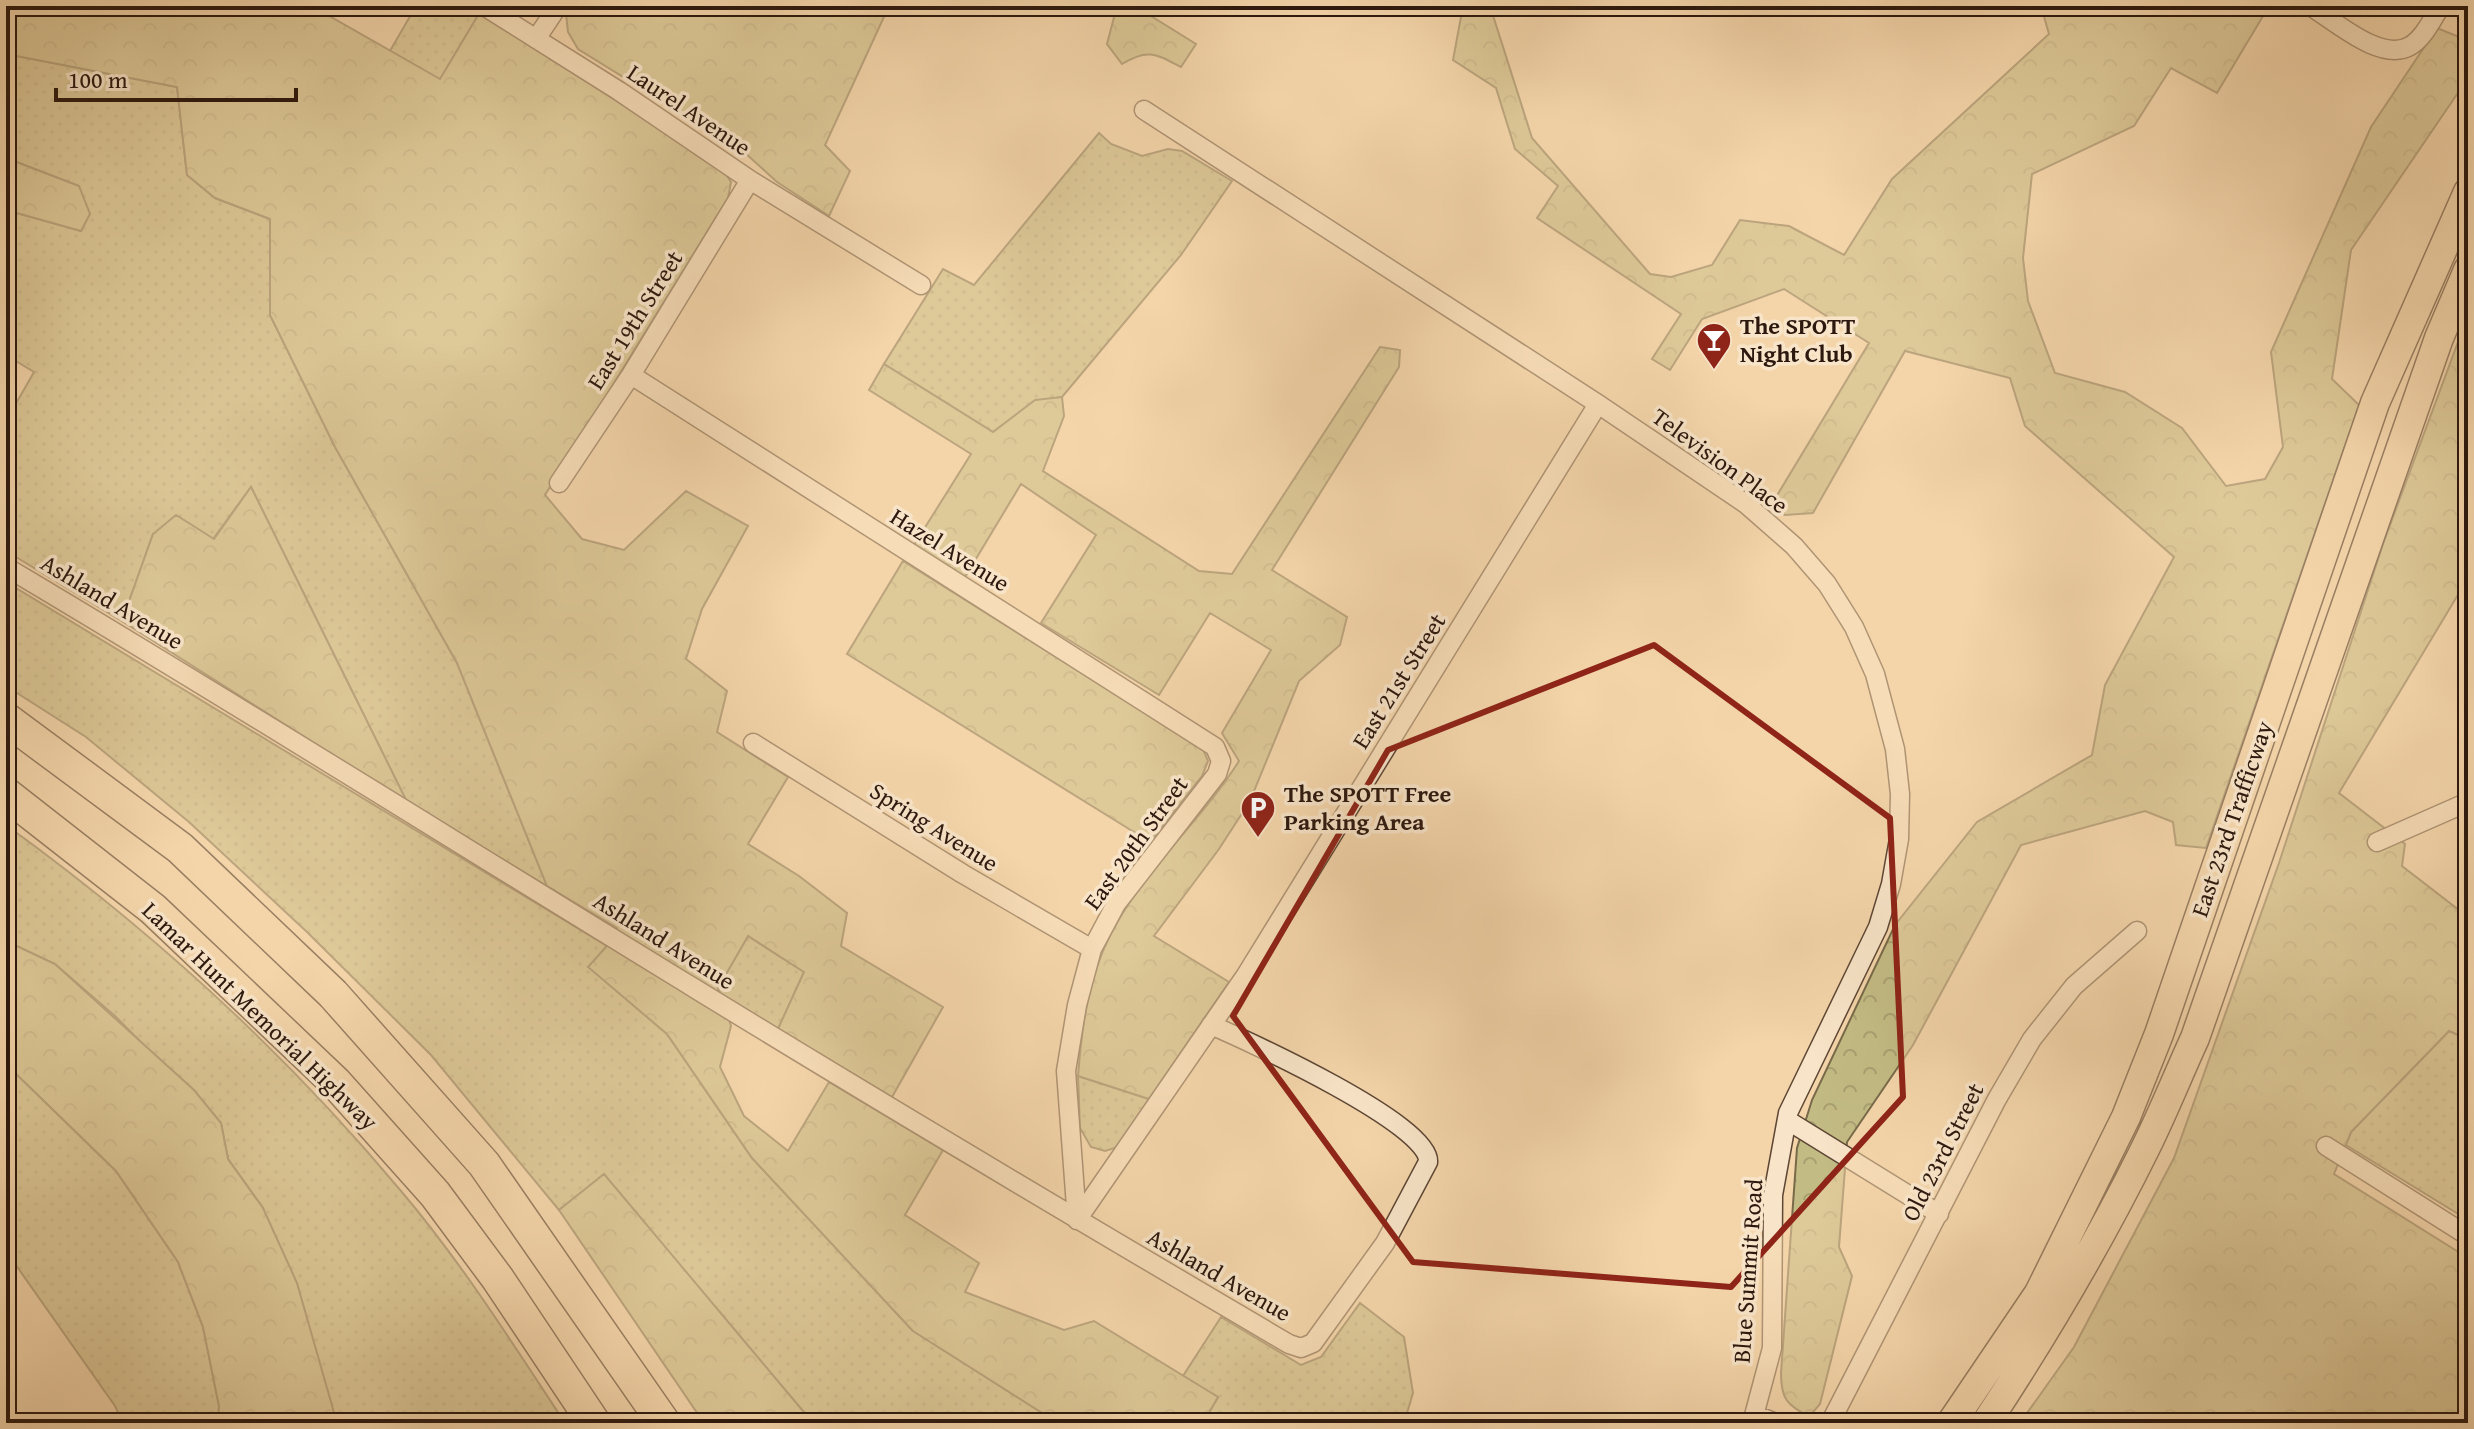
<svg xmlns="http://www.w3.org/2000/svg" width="2474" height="1429" viewBox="0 0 2474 1429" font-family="'Gentium Book Plus',serif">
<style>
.grass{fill:url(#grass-dots);stroke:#786a49;stroke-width:2}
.forest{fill:url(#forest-crowns);stroke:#786a49;stroke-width:2}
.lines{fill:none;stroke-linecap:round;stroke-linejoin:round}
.street-casing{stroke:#5e4735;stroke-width:21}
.primary-casing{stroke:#2c180e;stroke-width:31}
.highway-casing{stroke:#2c180e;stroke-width:35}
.street{stroke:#f8e4c8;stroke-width:18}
.primary{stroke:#f4d5aa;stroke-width:28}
.highway{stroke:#f4d5aa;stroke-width:32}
.marked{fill:none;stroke:#8f2418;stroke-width:6;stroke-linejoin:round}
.labels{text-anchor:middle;stroke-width:7;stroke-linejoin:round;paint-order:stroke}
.street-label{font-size:24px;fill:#2c180e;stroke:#f8e4c8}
.poi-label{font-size:24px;font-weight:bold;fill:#2c180e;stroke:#f8e4c8;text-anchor:start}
</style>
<defs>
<pattern id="grass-dots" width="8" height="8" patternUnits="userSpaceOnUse" patternTransform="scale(2)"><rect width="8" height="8" fill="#c3bb84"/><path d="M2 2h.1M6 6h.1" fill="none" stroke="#a8a071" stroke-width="1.8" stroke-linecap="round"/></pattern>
<pattern id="forest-crowns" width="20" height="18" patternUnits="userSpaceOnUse" patternTransform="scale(2)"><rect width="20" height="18" fill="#c3bb84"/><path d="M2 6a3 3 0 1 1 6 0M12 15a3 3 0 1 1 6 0" fill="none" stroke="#a8a071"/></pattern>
</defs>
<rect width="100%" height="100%" fill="#f4d5aa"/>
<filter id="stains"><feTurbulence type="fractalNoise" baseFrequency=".0025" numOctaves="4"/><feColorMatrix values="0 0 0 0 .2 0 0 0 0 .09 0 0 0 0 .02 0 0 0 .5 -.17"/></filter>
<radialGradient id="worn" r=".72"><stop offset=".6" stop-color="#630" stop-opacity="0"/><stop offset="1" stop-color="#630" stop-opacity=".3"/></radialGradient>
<path class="grass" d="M416 6H470L480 12 440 80 390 51Z
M6 54 177 87 187 175 215 198 270 219V315L335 447 457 663 547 886 407 802 251 487 213 539 153 534 122 621 6 551V421L34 372 6 355V210L81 231 79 186 6 158Z
M1099 133 1111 144 1142 156 1168 149 1182 151 1232 181 1181 255 1062 397 1035 401 993 432 884 364 943 269 974 285Z
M6 582 607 946 589 967 667 1034 752 1158 912 1330 1058 1423H813L604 1175 559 1210 431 1055 307 932 189 822 86 737 6 686Z
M6 825C151 930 286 1053 401 1191 462 1263 513 1344 565 1423H337L263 1208 228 1159 221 1123 115 1016 55 964 6 941Z
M748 936 804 972 778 1029 721 995 718 988Z
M2449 1031 2468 1039V1220L2346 1145 2351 1132Z
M6 1064 116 1171 178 1262 203 1327 219 1406 218 1423H123L115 1406 6 1251Z
M1078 1076 1149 1099 1118 1147 1105 1151 1091 1147 1080 1128Z
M1360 1303 1404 1337 1413 1393 1404 1423H1203L1218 1397 1183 1376 1221 1317 1301 1365 1321 1357Z"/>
<path class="forest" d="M24 6H321L319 10 440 79 480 12 723 170 731 182 728 198 545 495 582 539 624 550 686 491 748 526 702 609 686 659 727 691 717 732 788 777 748 844 799 876 847 913 841 946 943 1007 892 1097 778 1029 804 972 748 936 718 988 731 1026 720 1067 744 1116 788 1151 829 1082 943 1150 905 1215 979 1263 965 1292 1064 1330 1094 1321 1218 1397 1203 1423H1058L913 1331 752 1158 667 1034 588 967 607 946 617 928 547 886 457 663 335 447 270 315V219L215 198 187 175 177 87 6 54V18L16 7Z
M571 6H821L828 10 832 6H889L825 145 850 171 829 216 777 182 744 152 578 49 568 32 566 14Z
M1117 6H1151V16L1196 44 1181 67C1156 54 1148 48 1122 64L1107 44Z
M1463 6H1490L1532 138 1650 274 1671 277 1712 265 1740 220 1789 226 1844 255 1892 179 2049 34 2041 6H2269L2217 93 2171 68 2134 126 2032 174 2023 258 2028 301 2055 373 2125 392 2182 428 2226 486 2265 479 2283 447 2271 352 2371 127 2437 28 2459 37 2468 23V78L2351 250 2332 379 2359 405 2206 848 2176 845 2173 822 2145 811 2021 845 1913 1045 1847 1142 1839 1247 1852 1276 1820 1404 1809 1417C1787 1404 1781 1400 1781 1373L1797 1148 1812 1100 1895 925 1977 822 2092 755 2105 685 2174 557 2025 426 2010 378 1905 351 1813 513 1785 515 1770 507 1869 343 1784 289 1702 319 1670 370 1652 359 1681 314 1537 218 1558 186 1515 149 1496 88 1453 60Z
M6 158 79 186 90 214 81 231 6 210Z
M2468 315V578L2339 793 2405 844 2402 866 2468 917V1039L2449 1031 2351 1132 2334 1174 2468 1258V1423H2020L2074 1347 2174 1158 2279 863 2383 544Z
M1380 347 1400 350 1399 367 1272 570 1347 617 1340 645 1299 681 1250 801 1219 849 1154 936 1229 982 1149 1099 1078 1076C1081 1038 1085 1003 1097 967 1123 887 1195 831 1239 761L1222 733 1271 650 1210 613 1159 695 1041 623 1096 535 1021 484 965 577 914 545 971 454 869 390 884 364 993 432 1035 400 1062 397 1064 416 1043 471 1199 571 1232 574Z
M251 487 407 802 122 621 153 534 176 515 214 539Z
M903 561 1203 749 1208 761 1202 776 1150 842 847 654Z
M6 941 55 964 194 1090 221 1123 228 1159 263 1208 297 1283 337 1423H218L219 1406 203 1327 178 1262 116 1171 6 1064Z
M604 1174 813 1423H704L559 1210Z"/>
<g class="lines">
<g class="street-casing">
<path id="street" d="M484 6 619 91 750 180 921 285
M2310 6C2335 21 2381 63 2410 46 2424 38 2432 19 2441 6
M536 39 558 6
M1144 110 1598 404 1746 504 1794 546 1827 584 1854 627 1875 674 1895 749 1900 794 1899 839 1891 884 1878 927 1788 1113 1773 1195 1772 1348 1752 1423
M631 375 1215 747 1221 761 1217 774 1116 904 1092 949 1077 1005 1066 1071 1077 1220
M559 483 631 375 750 180
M6 567C237 704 465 848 694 988 891 1109 1090 1227 1289 1344L1301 1348 1313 1343 1385 1243 1428 1162C1432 1125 1246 1040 1211 1025
M753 743 963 874 1092 949
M2377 842 2468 802
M1787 1120 1939 1214
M2326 1146 2468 1236
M1077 1220 1246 975 1598 404
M1756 1415 1776 1423
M1830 1423 1997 1099 2032 1039 2074 986 2137 931"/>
</g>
<g class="primary-casing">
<path id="primary" d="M1951 1423 2039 1293 2126 1117 2159 1034 2375 403 2468 192
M1986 1423C2044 1335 2098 1244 2145 1149 2163 1113 2178 1075 2195 1038L2439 338 2468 270"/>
</g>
<g class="highway-casing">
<path id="highway" d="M6 719 180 848 333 994 484 1164 664 1423
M6 794 153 909 335 1082 435 1194 498 1279 594 1423"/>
</g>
<use href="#street" class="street"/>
<use href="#primary" class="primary"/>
<use href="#highway" class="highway"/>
</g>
<path d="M0 0H2474V1429H0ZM1654 645 1890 818 1903 1097 1731 1287 1413 1262 1233 1016 1388 750Z" fill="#f4d5aa" fill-opacity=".55" fill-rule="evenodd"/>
<path class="marked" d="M1654 645 1890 818 1903 1097 1731 1287 1413 1262 1233 1016 1388 750Z"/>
<defs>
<g id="bar-pin" transform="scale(1.8)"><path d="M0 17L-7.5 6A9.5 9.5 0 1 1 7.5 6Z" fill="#8f2418" stroke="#f8e4c8"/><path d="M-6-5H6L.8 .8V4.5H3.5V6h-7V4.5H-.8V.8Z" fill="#fff"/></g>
<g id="parking-pin" transform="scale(1.8)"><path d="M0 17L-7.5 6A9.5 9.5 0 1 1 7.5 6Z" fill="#8f2418" stroke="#f8e4c8"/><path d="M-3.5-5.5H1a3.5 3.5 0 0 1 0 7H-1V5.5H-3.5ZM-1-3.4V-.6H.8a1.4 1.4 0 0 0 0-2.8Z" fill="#fff"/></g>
</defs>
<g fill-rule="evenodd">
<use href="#bar-pin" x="1714" y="340"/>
<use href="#parking-pin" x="1258" y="808"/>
</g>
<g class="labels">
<g class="street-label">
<text transform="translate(689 110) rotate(34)" y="8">Laurel Avenue</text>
<text transform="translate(635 320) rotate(-58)" y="8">East 19th Street</text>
<text transform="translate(1720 461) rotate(36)" y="8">Television Place</text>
<text transform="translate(950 550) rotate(32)" y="8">Hazel Avenue</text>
<text transform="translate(112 602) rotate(31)" y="8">Ashland Avenue</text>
<text transform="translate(1399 681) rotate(-58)" y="8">East 21st Street</text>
<text transform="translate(2232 819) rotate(-71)" y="8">East 23rd Trafficway</text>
<text transform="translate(934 827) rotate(32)" y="8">Spring Avenue</text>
<text transform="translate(1136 843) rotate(-54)" y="8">East 20th Street</text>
<text transform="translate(664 941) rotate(32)" y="8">Ashland Avenue</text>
<text transform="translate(260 1016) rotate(44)" y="8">Lamar Hunt Memorial Highway</text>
<text transform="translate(1943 1152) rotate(-63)" y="8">Old 23rd Street</text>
<text transform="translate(1748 1271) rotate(-86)" y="8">Blue Summit Road</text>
<text transform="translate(1219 1275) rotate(30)" y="8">Ashland Avenue</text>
</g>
<g class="poi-label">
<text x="1740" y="334">The SPOTT<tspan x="1740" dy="28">Night Club</tspan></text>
<text x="1284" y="802">The SPOTT Free<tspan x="1284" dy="28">Parking Area</tspan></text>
</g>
</g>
<rect width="2474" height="1429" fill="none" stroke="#f4d5aa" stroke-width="32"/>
<rect x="8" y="8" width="2458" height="1413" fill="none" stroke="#2c180e" stroke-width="4"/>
<rect x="16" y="16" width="2442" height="1397" fill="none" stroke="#2c180e" stroke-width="2"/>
<path d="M56 88v12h240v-12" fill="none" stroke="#2c180e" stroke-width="4"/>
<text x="68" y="88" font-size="24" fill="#2c180e" stroke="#f8e4c8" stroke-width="6" paint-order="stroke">100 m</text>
<rect width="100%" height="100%" filter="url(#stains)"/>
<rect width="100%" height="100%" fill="url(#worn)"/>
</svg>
